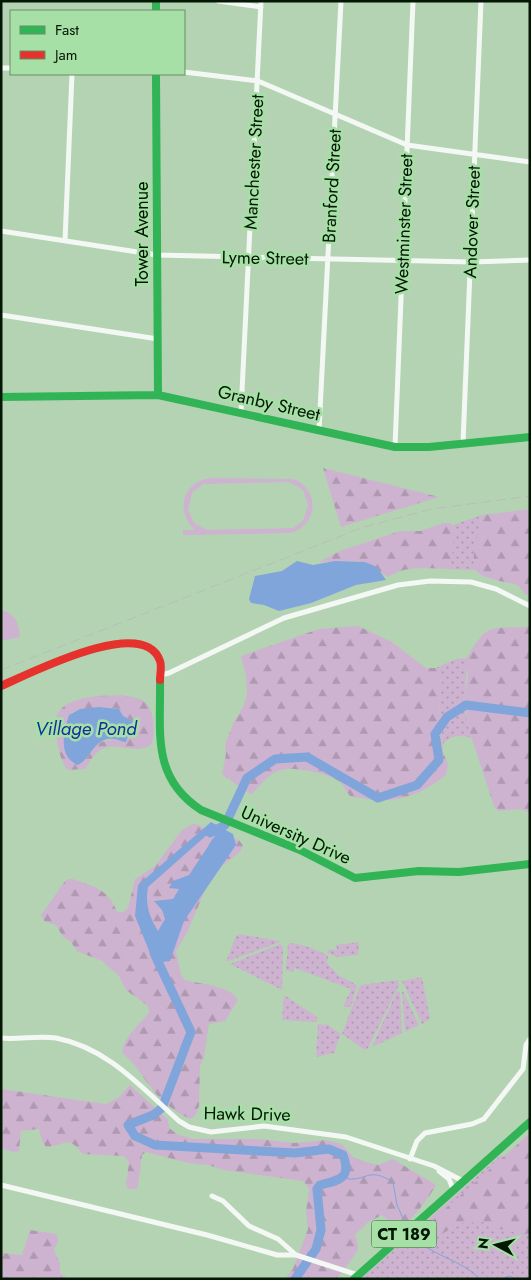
<svg xmlns="http://www.w3.org/2000/svg" width="531" height="1280" viewBox="0 0 531 1280" font-family="Jost,sans-serif">
<style>
.green{fill:url(#green-dots)}
.forest{fill:url(#forest-firs);fill-rule:evenodd}
.pitch{fill:#cdb3d0;fill-rule:evenodd}
.water{fill:#7fa5db;fill-rule:evenodd}
.lines{fill:none;stroke-linecap:round;stroke-linejoin:round}
.stream{stroke:#7fa5db;stroke-width:1}
.river{stroke:#7fa5db;stroke-width:9}
.street{stroke:#f4f8f4;stroke-width:5}
.fast{stroke:#30b455;stroke-width:8}
.jam{stroke:#e5322d;stroke-width:8}
.rail{stroke:#b7bfb6;stroke-width:1;stroke-dasharray:10 5;stroke-linecap:butt}
.labels{text-anchor:middle;stroke-width:5;stroke-linejoin:round;paint-order:stroke}
.shield{fill:#a7e0a6;stroke:#345335;stroke-width:1}
.shield-label{font-size:16px;font-weight:bold;fill:#031704}
.street-label{font-size:18px;fill:#031704;stroke:#a7e0a6}
.water-label{font-size:19px;font-style:italic;fill:#0e3199;stroke:#a7e0a6}
</style>
<defs>
<pattern id="green-dots" width="8" height="8" patternUnits="userSpaceOnUse" patternTransform="scale(1.25)"><rect width="8" height="8" fill="#cdb3d0"/><path d="M2 2h.1M6 6h.1" fill="none" stroke="#ae99b1" stroke-width="1.8" stroke-linecap="round"/></pattern>
<pattern id="forest-firs" width="22" height="20" patternUnits="userSpaceOnUse" patternTransform="scale(1.25)"><rect width="22" height="20" fill="#cdb3d0"/><path d="M5 1l3.5 6h-7zM16 11l3.5 6h-7z" fill="#ae99b1"/></pattern>
</defs>
<rect width="100%" height="100%" fill="#b4d3b3"/>
<path class="green" d="M482 515 478 531 475 570 448 569 452 560 453 525Z
M467 658 465 706 469 730 473 739C463 734 448 735 443 745L439 703 443 677 439 669 436 668 456 659Z
M239 934 280 941V942L226 962 236 936Z
M359 942 358 955 337 957 327 953 329 949 337 950 336 945Z
M290 943C304 945 315 948 328 956L327 963 338 975 357 985 351 1007H343L351 989 295 968 293 972 286 970 288 944Z
M280 944 283 947 282 990 230 964Z
M422 977 430 1019 422 1024 402 981Z
M398 980 399 985 368 1048 365 1050 342 1034 359 988 361 985Z
M397 991 400 992 402 1033 372 1047Z
M403 991 419 1025 405 1032 402 992Z
M284 995 317 1017V1022L282 1020Z
M318 1024 328 1025 341 1034 334 1053 316 1057Z
M501 1155 530 1171V1279H361Z"/>
<path class="forest" d="M323 468 439 497 341 527Z
M530 509V596L524 593 518 585C508 582 479 579 475 569 470 560 480 526 482 515Z
M444 523H451L454 528 452 560 448 569C431 569 403 565 389 577L358 561 319 562 340 551 400 531H420Z
M358 626 392 642 426 668H436L441 671 443 677 439 703 443 752 448 765 446 775C414 800 390 805 350 796 346 792 345 787 341 783 332 774 291 765 278 771 268 775 259 786 252 794 249 793 224 776 222 774L226 754 225 744 234 722 243 707 247 694 246 676 241 656 319 629Z
M530 626V813L521 809 498 811 494 806 469 730 465 699 468 674 465 661C468 655 481 634 486 632 498 624 516 630 530 626Z
M123 695C129 697 137 697 142 700 155 706 156 735 151 745 134 756 114 739 99 751 92 756 90 763 85 769L68 770C61 763 59 751 57 741 56 735 54 728 55 722 59 694 102 696 123 695ZM99 707 119 709 123 716 133 721 126 742 113 739 98 743 84 761 64 728 72 712Z
M193 824 199 825 208 831 239 840 243 846 240 852 218 869 208 883 187 933 176 951 181 975 185 980C199 984 231 985 238 1000L225 1021 209 1024 204 1057 200 1066 199 1106 195 1116 190 1119C163 1106 153 1091 136 1067 133 1062 127 1058 122 1053 123 1038 139 1024 149 1013L148 1006 126 990 119 976 102 961 77 951 71 942 63 937 56 925 44 921 41 915 65 881C72 877 74 880 81 882 98 887 110 893 117 912H123L128 908 135 879 155 866 182 830Z
M130 1085 168 1120 169 1128 177 1134 193 1139H259L294 1143 326 1140 342 1144 353 1157 366 1162 378 1165 393 1159 436 1185C429 1198 407 1228 393 1231L387 1219 382 1215 367 1223 355 1235C356 1240 358 1243 358 1248 358 1253 341 1272 337 1279H285L293 1269 308 1229 306 1212 309 1189 303 1181 224 1170 208 1165 188 1163 146 1152 142 1155C141 1162 139 1184 137 1189H128L126 1184 129 1162 124 1156 83 1154C67 1134 66 1146 46 1147L42 1141 39 1129 21 1131 19 1151 13 1152 1 1148V1089L106 1104 118 1098Z
M530 1133V1235L495 1228 483 1222 463 1223 439 1235H425L423 1232V1229Z
M30 1230 57 1234 58 1241 54 1250 60 1263V1273L69 1279H1V1253L22 1255Z"/>
<path class="pitch" d="M211 478 293 479C321 489 318 526 290 533L183 535V530H195C175 512 182 481 211 478ZM289 482 303 490 308 505 303 521 293 528 207 530 194 523 188 510 192 493 203 484Z
M1 610C16 613 19 624 20 637L1 641Z"/>
<path class="water" d="M297 561 313 565 335 561 365 562 377 567 386 580 356 585 311 603 279 611 264 605 251 603 249 599 255 576 282 571Z
M99 707 119 709 123 716 133 721 126 742C121 742 118 739 114 739 94 737 92 758 78 765 57 757 64 731 69 715L80 709Z
M211 822 233 834 236 845 184 921 170 961 154 963 135 916 138 885ZM209 833 215 836 189 875 173 881 169 888 179 889 173 899 154 901 162 910 165 919 158 931C149 916 145 904 148 887Z"/>
<g class="lines">
<path class="stream" d="M345 1175 348 1179C369 1180 368 1167 393 1182L397 1205 405 1223
M411 1233C426 1255 462 1259 480 1279
M502 1279 509 1276 517 1279"/>
<path class="river" d="M210 833 225 825 247 778 275 759 307 757 378 798 417 785 439 760 435 734 447 717 466 705 530 713
M154 953 191 1032 162 1108 153 1115 128 1125 135 1136 155 1145 295 1153 329 1149 343 1155C352 1179 339 1180 320 1185L317 1189 321 1230 316 1249 295 1279"/>
<path class="street" d="M218 1 261 7
M1 68H11
M184 72 258 81 407 145 530 162
M1 231 157 255 471 262 530 260
M65 240 72 74
M1 315 158 339
M241 412 261 1
M319 430 341 1
M463 443 481 1
M395 447 413 1
M161 675 169 673 284 618 398 585 430 581 471 582 496 589 530 606
M1 1038C19 1040 38 1035 56 1038 108 1048 141 1087 179 1121L189 1127 211 1132 264 1126 346 1137 434 1166 463 1181
M410 1159 417 1141 425 1133 472 1124 484 1119 523 1069 526 1045 530 1039
M439 1171 449 1179 453 1189
M1 1185 207 1235 277 1255H296L358 1275
M212 1196 223 1201 249 1226 278 1239 296 1255"/>
<path class="fast" d="M156 1V11
M156 74 158 395
M1 397 158 395 395 447H429L530 437
M160 680C161 733 151 777 201 810L300 850 355 878 419 871 459 872 530 864
M354 1279 530 1122"/>
<path class="jam" d="M1 686C29 674 144 614 160 661 162 666 160 675 160 680"/>
<path class="rail" d="M1 670 364 527 432 509 530 496"/>
</g>
<g class="labels">
<rect class="shield" x="371.5" y="1220.5" width="65" height="27" rx="4"/>
<g class="shield-label">
<text x="404" y="1240">CT 189</text>
</g>
<g class="street-label">
<text transform="translate(254 162) rotate(-87)" y="6">Manchester Street</text>
<text transform="translate(332 186) rotate(-87)" y="6">Branford Street</text>
<text transform="translate(472 222) rotate(-88)" y="6">Andover Street</text>
<text transform="translate(404 224) rotate(-88)" y="6">Westminster Street</text>
<text transform="translate(142 234) rotate(-90)" y="6">Tower Avenue</text>
<text transform="translate(265 258) rotate(1)" y="6">Lyme Street</text>
<text transform="translate(269 403) rotate(13)" y="6">Granby Street</text>
<text transform="translate(296 835) rotate(24)" y="6">University Drive</text>
<text transform="translate(247 1114) rotate(1)" y="6">Hawk Drive</text>
</g>
<g class="water-label">
<text x="86" y="735">Village Pond</text>
</g>
</g>
<rect width="531" height="1280" fill="none" stroke="#031704" stroke-width="5"/>
<rect x="10" y="10" width="175" height="65" fill="#a7e0a6" stroke="#659065"/>
<rect x="20" y="26" width="25" height="8" fill="#30b455" stroke="#659065"/>
<text x="55" y="35" font-size="15" fill="#031704">Fast</text>
<rect x="20" y="51" width="25" height="8" fill="#e5322d" stroke="#659065"/>
<text x="55" y="60" font-size="15" fill="#031704">Jam</text>
<g transform="translate(496 1245) rotate(277)" stroke="#a7e0a6" stroke-width="4" paint-order="stroke">
<path d="M0-4L9 19L0 12L-9 19Z" fill="#031704"/>
<text y="-8" font-size="14" font-weight="bold" text-anchor="middle" fill="#031704">N</text>
</g>
</svg>
